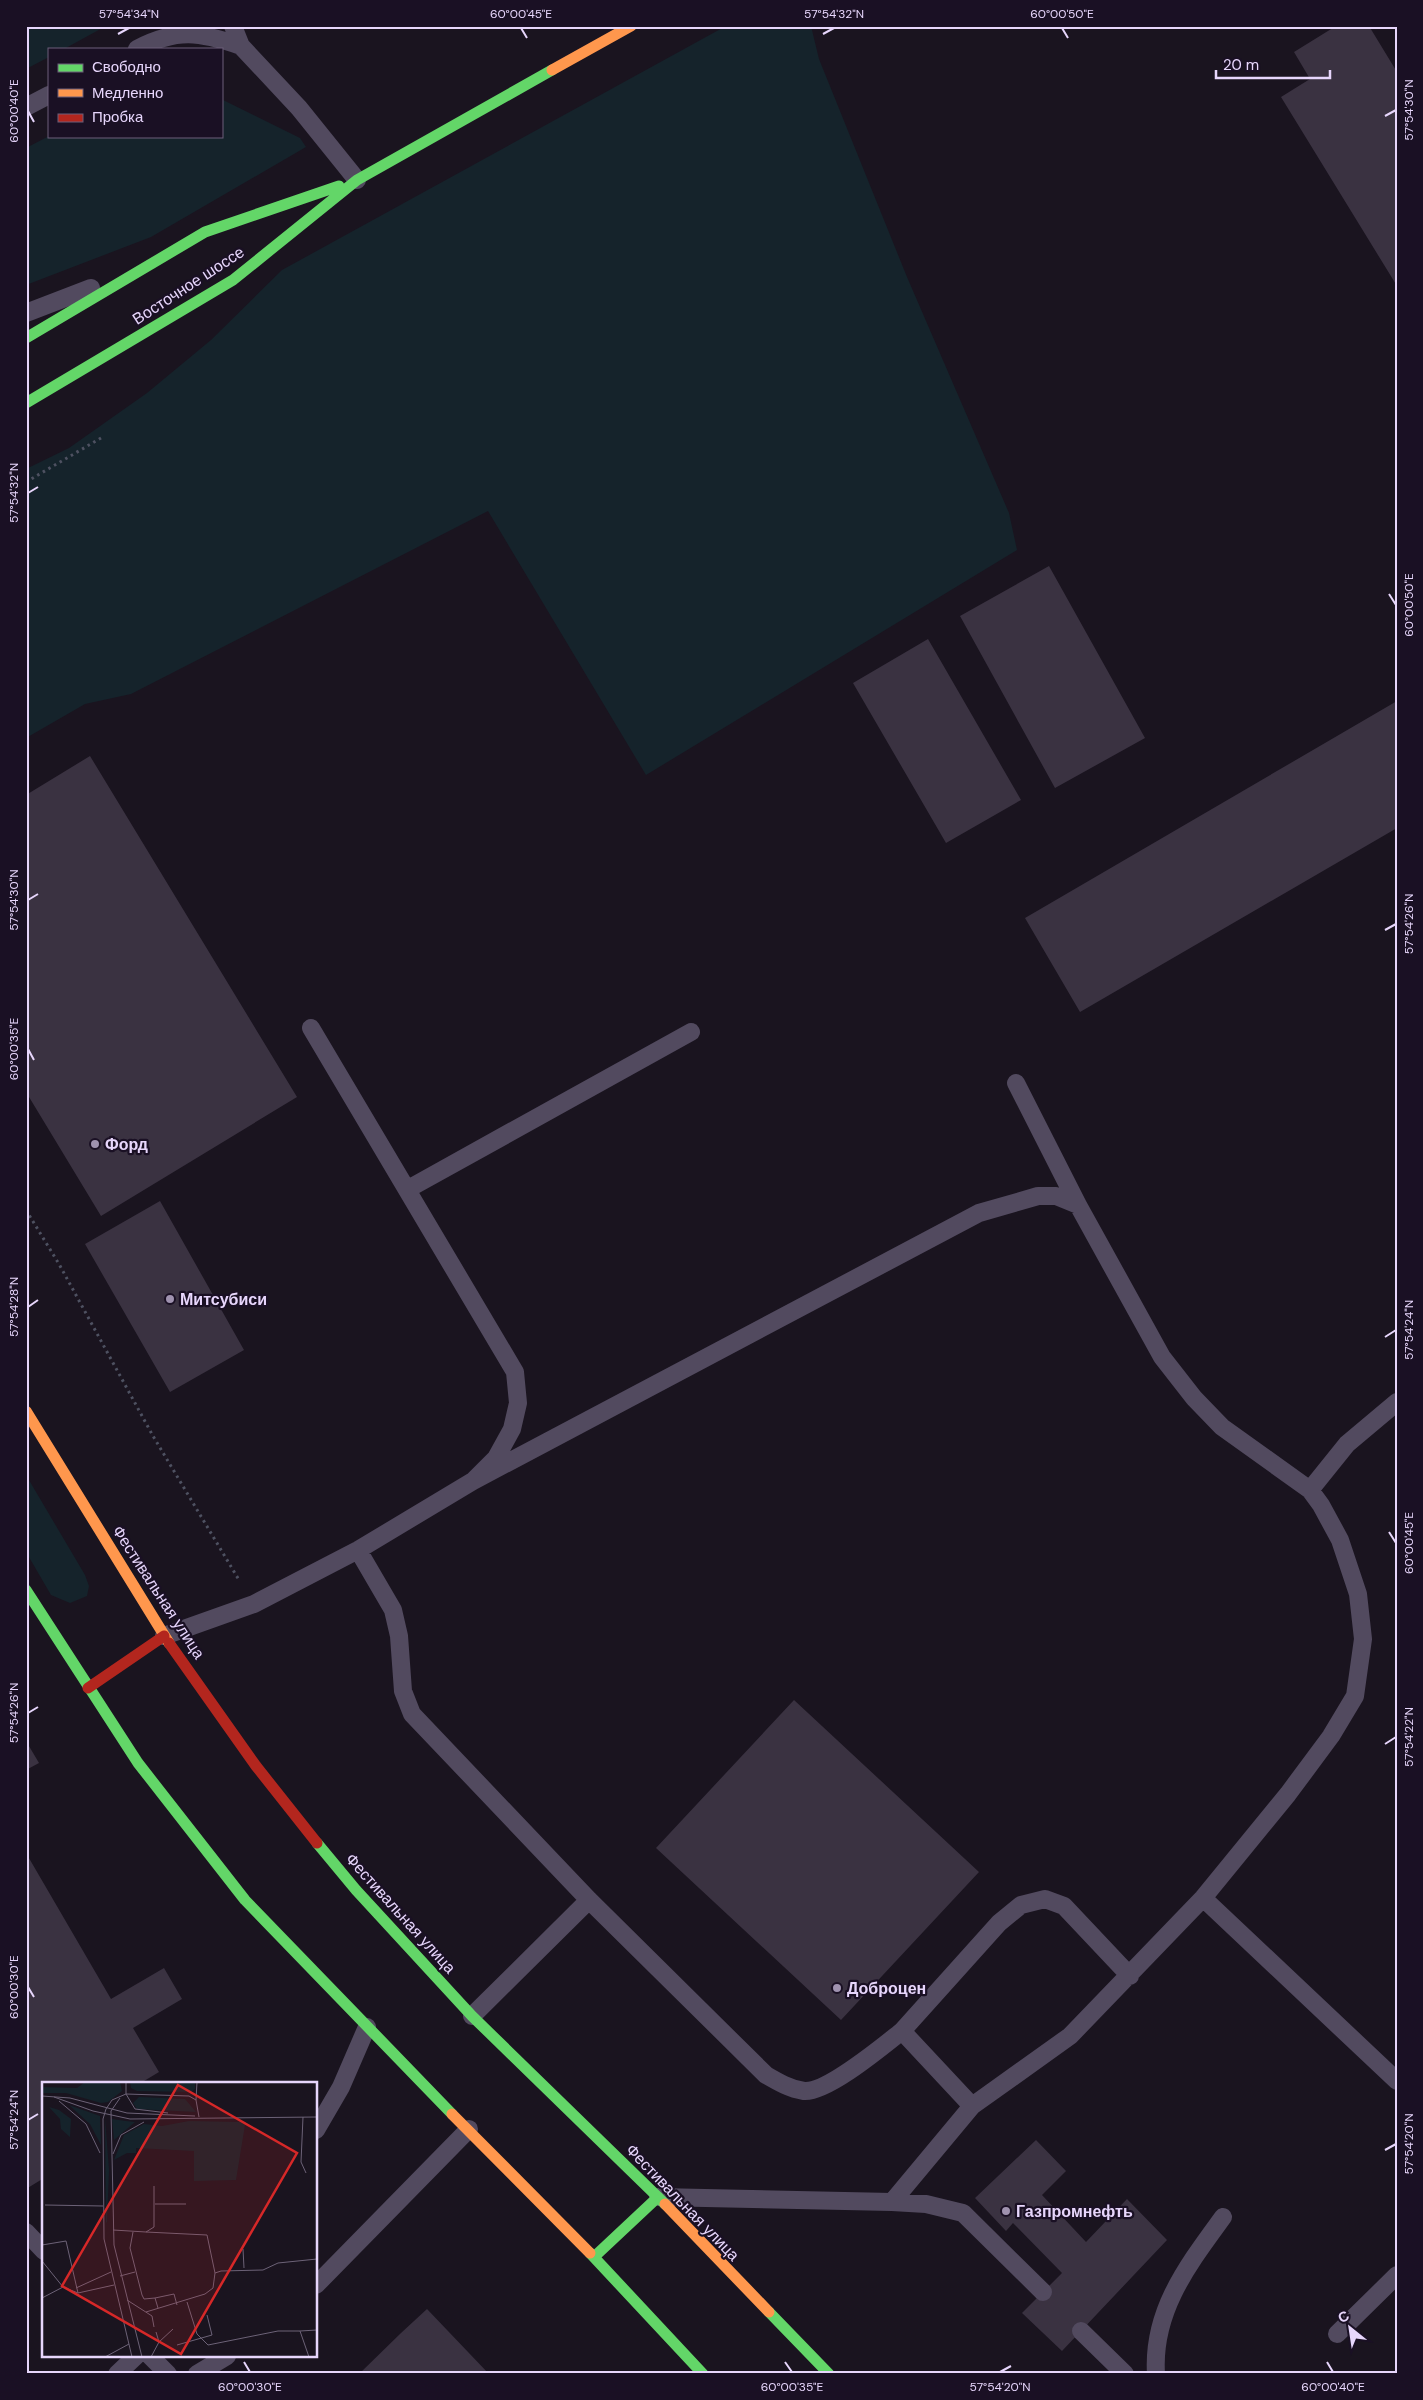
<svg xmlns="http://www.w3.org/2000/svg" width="1423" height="2400" viewBox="0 0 1423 2400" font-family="'DM Sans',sans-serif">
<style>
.green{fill:#15232b}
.building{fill:#3a3241}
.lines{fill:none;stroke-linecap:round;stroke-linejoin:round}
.path{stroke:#4e5161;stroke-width:3;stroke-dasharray:2.5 4;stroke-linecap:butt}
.lane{stroke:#524a5f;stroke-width:18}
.fast{stroke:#63d668;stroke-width:11}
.slow{stroke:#ff974d;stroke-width:11}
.jam{stroke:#b3261e;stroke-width:11}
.ticks{fill:none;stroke:#e7d6fc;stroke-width:2}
.poi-dot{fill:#9f92af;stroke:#1a1024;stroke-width:2}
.labels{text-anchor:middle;stroke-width:4.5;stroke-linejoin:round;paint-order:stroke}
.street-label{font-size:16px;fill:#e7d6fc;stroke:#1a1024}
.poi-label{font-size:16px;font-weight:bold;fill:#e7d6fc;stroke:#1a1024;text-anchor:start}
.inset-road{fill:none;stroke:#6c6277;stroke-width:1}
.view{fill:#d62828;fill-opacity:0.15;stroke:#d62828;stroke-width:2.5}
.inset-edge{fill:none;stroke:#e7d6fc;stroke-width:2.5}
.neatline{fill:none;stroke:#e7d6fc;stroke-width:2}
.ticks-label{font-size:12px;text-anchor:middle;fill:#e7d6fc}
</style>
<rect width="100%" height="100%" fill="#1a141f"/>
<path class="green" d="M26 26H106L64 49H49V57L26 69Z
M726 26H811L819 59 907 277 1009 513 1017 550 646 775 488 511 131 694 85 704 26 738V469L69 448 147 393 211 340 282 270Z
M221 99 300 138 306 147 151 237 26 285V148L49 136H221Z
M26 1475 85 1575 89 1586 87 1596 70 1603 51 1595 26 1552Z"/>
<path class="building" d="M1336 26H1369L1397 72V286L1281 97 1310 79 1294 52Z
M1049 566 1145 738 1055 788 960 616Z
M928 639 1021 800 946 843 853 683Z
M1397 701V828L1080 1012 1025 918Z
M90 756 297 1097 101 1216 26 1092V795Z
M160 1201 244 1350 170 1392 85 1244Z
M794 1700 979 1872 841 2020 656 1848Z
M26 1741 39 1763 26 1770Z
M26 1853 111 1999 164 1968 182 1999 133 2028 159 2072 139 2084H44V2178L26 2189Z
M1036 2140 1066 2171 1042 2195 1086 2242 1127 2199 1167 2240 1062 2351 1022 2313 1062 2273 1013 2223 1006 2231 975 2198Z
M427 2309 489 2374H359L401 2333Z"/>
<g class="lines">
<path class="path" d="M26 482 101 438
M26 1210 59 1264 153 1436 239 1580"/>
<path class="lane" d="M241 46 299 108 357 180
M137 49C177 28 200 32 241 46L233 26
M26 107 49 95
M26 313 91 288
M1016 1083 1078 1205
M408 1189 691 1032
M473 1481 979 1213 1038 1196H1056L1078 1205 1162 1357 1194 1398 1222 1427 1310 1490
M358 1550 393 1610 399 1636 403 1691 412 1714 589 1900 766 2075C778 2082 790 2089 804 2091 827 2093 883 2046 902 2031L972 2106
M164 1636 254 1604 358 1550 473 1481 496 1458 512 1429 518 1403 515 1372 311 1028
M1203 1898 1397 2081
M472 2016 589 1900
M902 2031 999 1923 1021 1905 1045 1899 1064 1906 1130 1976
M316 2130 341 2087 367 2027
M658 2197 892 2202 926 2204 963 2213 1043 2292
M892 2202 972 2106 1070 2036 1203 1898 1288 1794 1331 1736 1355 1696 1363 1639 1358 1594 1340 1540 1321 1505 1310 1490 1347 1444 1397 1402
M26 2232 44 2251
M316 2285 469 2129
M1081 2331 1125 2374
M1337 2334 1397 2275
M150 2356 168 2374
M117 2374 136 2356
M197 2374 227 2356
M1156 2374C1152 2311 1188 2265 1223 2217"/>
<path class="fast" d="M26 338 205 232 339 186
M26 403 233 280 357 180 552 70
M26 1590 138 1763 245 1900 452 2114
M317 1843 356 1890 472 2016 665 2204
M590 2253 703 2374
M594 2257 658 2197
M769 2312 829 2374"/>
<path class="slow" d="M552 70 631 26
M26 1411 169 1643
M452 2114 590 2253
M665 2204 769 2312"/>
<path class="jam" d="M169 1643 256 1766 317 1843
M88 1688 164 1636"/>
</g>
<path class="ticks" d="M521 28 527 38M1062 28 1068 38M118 34 129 28M823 34 834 28M28 111 34 122M1385 116 1396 110M28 493 38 487M1389 594 1396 605M28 900 38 894M1385 930 1396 924M28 1049 34 1060M28 1307 38 1300M1385 1337 1396 1330M1389 1532 1396 1543M28 1713 38 1707M1385 1744 1396 1737M28 1987 34 1997M28 2120 38 2114M1385 2150 1396 2144M244 2362 250 2372M785 2362 792 2372M1327 2362 1333 2372M1000 2372 1011 2366"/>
<g class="poi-dot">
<circle cx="95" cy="1144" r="5"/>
<circle cx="170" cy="1299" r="5"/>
<circle cx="837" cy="1988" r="5"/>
<circle cx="1006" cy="2211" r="5"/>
</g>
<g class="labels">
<g class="street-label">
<text transform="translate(188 285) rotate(-33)" y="6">Восточное шоссе</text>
<text transform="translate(159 1592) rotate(57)" y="6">Фестивальная улица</text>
<text transform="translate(401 1913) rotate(48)" y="6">Фестивальная улица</text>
<text transform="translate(683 2202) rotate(46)" y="6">Фестивальная улица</text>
</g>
<g class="poi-label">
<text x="105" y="1150">Форд</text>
<text x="180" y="1305">Митсубиси</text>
<text x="847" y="1994">Доброцен</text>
<text x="1016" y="2217">Газпромнефть</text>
</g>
</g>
<g transform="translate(42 2082)">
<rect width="275" height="275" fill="#1a141f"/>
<path d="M43 0H78L80 9 66 20 59 21 24 11H0V5L35 6ZM88 0H153V7L149 10 95 9 89 6ZM97 15 143 17 154 30 95 27 91 21ZM27 23 58 34 59 63 48 42ZM7 25 17 28 29 37 28 55 19 47 18 37ZM63 36 67 88 65 141 64 140ZM70 37 84 39 93 40 72 58ZM147 39 199 40 203 43 194 98 152 99V69L94 66V71H85L72 78 82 53 102 42 120 44Z" fill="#15232b"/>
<path class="inset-road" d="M84 0V12L93 27 126 31M0 14 28 16 85 31 153 34M12 15 51 29 88 37 275 35M154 18 157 35M17 19 44 42 58 71M64 27 70 18 84 12 147 14 154 18 155 0M64 27 61 37 62 157 90 275M69 29 78 16M69 29 72 163 100 275M261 35 259 80 264 91M71 72 79 53 102 40M113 122H144M3 123 61 124M71 148 104 150 112 145V104M91 150 88 166 100 213 102 217 113 216 116 226M104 150 165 153 173 191M0 163 24 159 36 211M201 167 202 186M0 179 21 205 36 211 72 203M78 194 93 190M34 206 69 190M0 216 21 205M113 216 132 212 135 223M85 218 110 234 112 245M145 220 155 252 166 263 236 249H258L267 275M104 230 163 212 171 206 173 191 179 189 221 188 236 181 275 177M258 249 275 248M117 260 131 247M135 263 170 253 165 233M63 275 87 262M109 275 117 260 114 250"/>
<path class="view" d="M136 3 255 71 139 272 20 204Z"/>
<rect width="275" height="275" class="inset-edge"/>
</g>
<rect width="1423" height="2400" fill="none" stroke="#1a1024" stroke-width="55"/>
<rect x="48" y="48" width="175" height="90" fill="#1a1024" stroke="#6c5f7a"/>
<rect x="58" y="64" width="25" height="8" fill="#63d668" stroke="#6c5f7a"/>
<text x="92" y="72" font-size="15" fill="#e7d6fc">Свободно</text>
<rect x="58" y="89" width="25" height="8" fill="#ff974d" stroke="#6c5f7a"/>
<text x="92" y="98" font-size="15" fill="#e7d6fc">Медленно</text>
<rect x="58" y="114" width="25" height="8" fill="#b3261e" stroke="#6c5f7a"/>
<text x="92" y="122" font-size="15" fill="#e7d6fc">Пробка</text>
<g transform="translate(1350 2328) rotate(330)" stroke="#1a1024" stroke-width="4" paint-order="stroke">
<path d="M0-4L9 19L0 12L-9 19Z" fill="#e7d6fc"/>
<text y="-8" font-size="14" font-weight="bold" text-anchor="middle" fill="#e7d6fc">С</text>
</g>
<path d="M1216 70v8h114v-8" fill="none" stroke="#e7d6fc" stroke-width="2.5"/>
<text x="1223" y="70" font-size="15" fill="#e7d6fc" stroke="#1a1024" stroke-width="4" paint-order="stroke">20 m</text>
<rect x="28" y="28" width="1368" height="2344" class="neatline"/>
<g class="ticks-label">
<text x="129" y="18">57°54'34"N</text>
<text x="521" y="18">60°00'45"E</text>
<text x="834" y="18">57°54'32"N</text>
<text x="1062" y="18">60°00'50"E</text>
<text transform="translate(1409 110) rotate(-90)" y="4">57°54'30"N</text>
<text transform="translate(14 111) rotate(-90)" y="4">60°00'40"E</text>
<text transform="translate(14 493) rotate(-90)" y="4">57°54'32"N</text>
<text transform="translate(1409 605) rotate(-90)" y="4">60°00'50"E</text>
<text transform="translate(14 900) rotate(-90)" y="4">57°54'30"N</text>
<text transform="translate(1409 924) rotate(-90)" y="4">57°54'26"N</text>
<text transform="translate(14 1049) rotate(-90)" y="4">60°00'35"E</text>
<text transform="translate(14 1307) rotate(-90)" y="4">57°54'28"N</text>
<text transform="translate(1409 1330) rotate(-90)" y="4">57°54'24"N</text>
<text transform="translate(1409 1543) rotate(-90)" y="4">60°00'45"E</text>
<text transform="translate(14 1713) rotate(-90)" y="4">57°54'26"N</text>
<text transform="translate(1409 1737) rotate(-90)" y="4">57°54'22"N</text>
<text transform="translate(14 1987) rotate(-90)" y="4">60°00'30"E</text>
<text transform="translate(14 2120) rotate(-90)" y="4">57°54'24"N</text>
<text transform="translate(1409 2144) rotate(-90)" y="4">57°54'20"N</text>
<text x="250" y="2391">60°00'30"E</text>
<text x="792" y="2391">60°00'35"E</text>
<text x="1000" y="2391">57°54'20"N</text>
<text x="1333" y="2391">60°00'40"E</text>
</g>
</svg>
